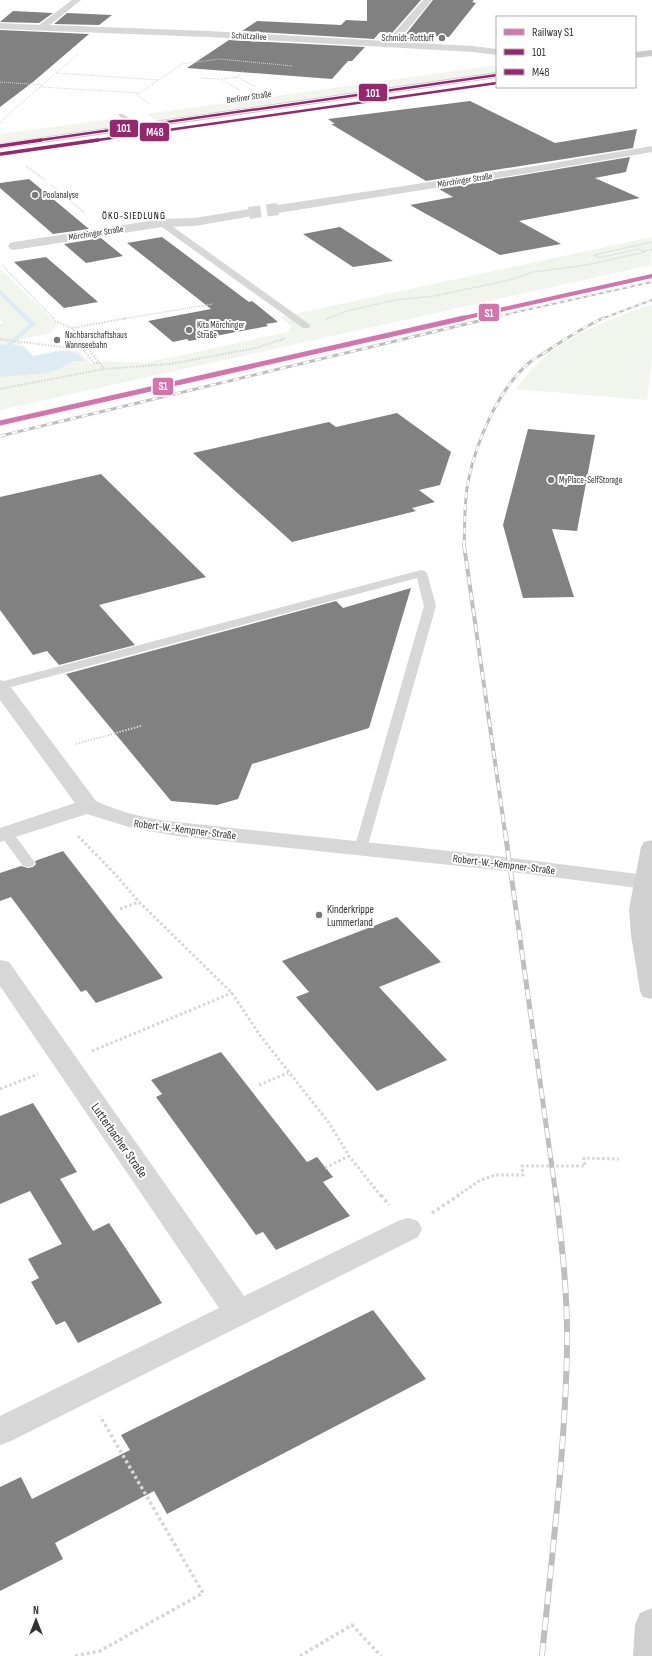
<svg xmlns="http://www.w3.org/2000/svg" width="652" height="1656" viewBox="0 0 652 1656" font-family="'Sofia Sans Condensed',sans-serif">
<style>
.green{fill:#f1f5ed}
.water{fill:#ddebf3}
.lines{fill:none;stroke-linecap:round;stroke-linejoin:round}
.stream{fill:#ddebf3;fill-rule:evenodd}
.building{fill:#818181}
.minor-tunnel{stroke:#d6d6d6;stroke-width:12;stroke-dasharray:12 6;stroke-linecap:butt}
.path-far4{stroke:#d6d6d6;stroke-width:1;stroke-dasharray:1 1;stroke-linecap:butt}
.path-far3{stroke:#d6d6d6;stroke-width:1.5;stroke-dasharray:1 1;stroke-linecap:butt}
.path-far2{stroke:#d6d6d6;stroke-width:2;stroke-dasharray:1.5 1.5;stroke-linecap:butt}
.path-far1{stroke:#d6d6d6;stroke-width:3;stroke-dasharray:2.5 2.5;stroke-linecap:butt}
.path{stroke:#d6d6d6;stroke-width:3.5;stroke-dasharray:3 3;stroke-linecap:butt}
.service{fill:#d7d7d7;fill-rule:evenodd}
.minor{fill:#d7d7d7;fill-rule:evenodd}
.secondary{fill:#d0d0d0;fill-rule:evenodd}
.primary{fill:#cacaca;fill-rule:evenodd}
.rail-far4-casing{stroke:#bebebe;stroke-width:2}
.rail-far3-casing{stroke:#bebebe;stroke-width:3}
.rail-far2-casing{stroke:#bebebe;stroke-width:4}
.rail-far1-casing{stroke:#bebebe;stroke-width:5}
.rail-casing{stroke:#bebebe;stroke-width:6}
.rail-far4{stroke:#fff;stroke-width:1.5;stroke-dasharray:4;stroke-linecap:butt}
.rail-far3{stroke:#fff;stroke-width:2;stroke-dasharray:6;stroke-linecap:butt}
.rail-far2{stroke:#fff;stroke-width:2.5;stroke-dasharray:8;stroke-linecap:butt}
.rail-far1{stroke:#fff;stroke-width:3.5;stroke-dasharray:10;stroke-linecap:butt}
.rail{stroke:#fff;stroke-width:4.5;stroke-dasharray:13;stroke-linecap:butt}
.bus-1-far1-casing{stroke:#fff;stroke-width:4}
.bus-1-casing{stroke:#fff;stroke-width:5}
.bus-2-far1-casing{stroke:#fff;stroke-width:4}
.bus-2-casing{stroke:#fff;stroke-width:5}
.bus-1-far1{stroke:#95276e;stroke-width:2.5}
.bus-1{stroke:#95276e;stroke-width:3.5}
.bus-2-far1{stroke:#95276e;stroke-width:2.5}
.bus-2{stroke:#95276e;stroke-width:3.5}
.rail-1-far1-casing{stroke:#fff;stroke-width:5.5}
.rail-1-casing{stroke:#fff;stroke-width:7}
.rail-1-far1{stroke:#d474ae;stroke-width:4}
.rail-1{stroke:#d474ae;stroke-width:5}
.poi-dot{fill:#7a7a7a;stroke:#fff;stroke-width:1.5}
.labels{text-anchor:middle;stroke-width:4;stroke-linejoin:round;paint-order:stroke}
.far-street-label{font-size:9px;fill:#333;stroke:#fff}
.far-poi-label{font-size:9px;fill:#333;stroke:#fff;text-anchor:start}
.far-neighbourhood-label{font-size:10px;letter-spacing:1px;fill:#000;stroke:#fff}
.street-label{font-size:11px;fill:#333;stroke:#fff}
.poi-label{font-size:11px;fill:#333;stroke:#fff;text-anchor:start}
.near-street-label{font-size:13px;fill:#333;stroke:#fff}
.line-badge{stroke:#fff;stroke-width:1.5}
.badge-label{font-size:11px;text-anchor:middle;font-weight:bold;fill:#fff}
</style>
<rect width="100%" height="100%" fill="#fff"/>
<path class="green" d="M497 65V73L158 121 147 114Z
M111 119 123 125 0 143V134Z
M652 237 651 265 0 410V324L3 323 0 320V269L58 325 51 330 53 332 18 340 33 356 68 349 78 351 92 364 107 361 145 363 288 332 292 326 280 317Z
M652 305V359L647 400 516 389C523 381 528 372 536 365 564 337 614 316 652 305Z"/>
<path class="water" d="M10 344 24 347 33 356C50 353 73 344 85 361H73L59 369 46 373 0 377V345Z"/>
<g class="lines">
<path class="stream" d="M0 290 36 324 10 346 8 345V343L29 324 0 295Z"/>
</g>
<path class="building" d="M367 0H421L392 33 380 32 374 39 242 31 257 21 341 25 346 20 367 21Z
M433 0H474L472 2 476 3 449 37 406 34Z
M13 11 53 13 39 23 0 22Z
M67 13 112 15 99 25 54 24Z
M0 30 89 34 33 82 0 107Z
M229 40 365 47 352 61H348L332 79 187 68Z
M470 101 555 143 637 129 633 148 426 181 331 124H335L328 119Z
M630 157 626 172 595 178 640 198 519 221 561 244 500 255 410 205 453 197 439 189Z
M29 179 89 229 53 234 0 188V183Z
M340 227 393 261 353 267 303 234Z
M162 237 249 302 252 301 278 322 266 324 268 326 189 341 187 339 173 342 148 321 211 309 127 243Z
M101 238 123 256 86 263 64 244Z
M46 257 98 302 64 308 14 262Z
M397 413 451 452 440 485 419 490 435 502 412 508 416 511 292 542 193 453 329 422 336 427Z
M528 429 595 435 577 531 552 529 574 597 523 598 503 525Z
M101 474 206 577 99 605 135 645 59 665 47 651 33 655 0 610V497Z
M411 588 369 728 252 764 238 799 217 805 171 801 66 674 336 601 343 608Z
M63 851 116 919 163 978 96 1003 86 990 81 992 11 897 0 901V873L21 866 28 868 33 867 36 864 35 861Z
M397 917 441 962 379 987 447 1060 377 1091 296 997 309 992 282 961Z
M221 1052 307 1162 317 1157 333 1177 323 1182 350 1216 276 1250 263 1232 256 1235 156 1097 162 1094 151 1080Z
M33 1103 77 1172 60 1179 93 1231 109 1223 162 1303 78 1343 65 1321 56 1325 31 1282 39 1278 28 1259 62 1244 30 1191 0 1204V1116Z
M373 1310 426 1379 167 1514 154 1491 55 1543 63 1559 0 1591V1487L21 1477 32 1499 130 1450 121 1435Z"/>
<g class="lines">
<path class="minor-tunnel" d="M249 213 278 209"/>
<path class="path-far4" d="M243 71 237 77 256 87
M56 73 159 80
M201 78 221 79 240 90
M222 79 237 77
M0 82 42 85
M40 87 139 93
M150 104 137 95 182 64 219 59 293 66
M3 124 0 122 79 53"/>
<path class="path-far3" d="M26 166 45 180
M51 185 85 213
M643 251 652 249
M645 252 638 249 599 258 594 255 652 242
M2 265 54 319
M122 319 213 304
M326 319 347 311 395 300 434 296 510 280 533 272 586 265 645 252"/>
<path class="path-far2" d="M53 318 55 321 72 328 104 369
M326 319 327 318
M72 328 128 318
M0 339 84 350
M81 341 77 342 94 363H100
M0 389 104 369 170 364 256 348 286 338
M76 744 141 726"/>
<path class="path-far1" d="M78 836 115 874 139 902 232 993 259 1034 329 1123 349 1156 381 1196
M120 909 139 902
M92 1051 232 993
M259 1085 288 1073
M0 1089 38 1074
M325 1168 349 1156
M457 1196 479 1181 495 1175H523L522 1166H585L584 1158 619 1159"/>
<path class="path" d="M381 1195 389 1205
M432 1213 459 1195
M75 1656 100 1651 203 1593 100 1416
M300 1656 352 1625 381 1656"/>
<path class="service" d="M119 114H123L141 126 136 127 119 116Z
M159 221H165L309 324 310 326 309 328H303L159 225Z
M421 570 425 571 427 573 436 606 366 852 361 853 356 852 354 849 424 606 417 578 0 690V682Z
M6 829 11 830 33 860 35 863 33 866 28 867 23 866 1 836 0 832Z"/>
<path class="minor" d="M72 0H81L50 25 208 31 387 41 423 0H432L397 42 473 46 497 49V55L473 52 208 37 0 29V23L39 25Z
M652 146V152L535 172 278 213 274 212 272 209 274 206 278 205 535 166Z
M249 209 253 210 255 213 253 216 195 226 162 227 14 250 10 249 8 246 10 243 14 242 162 219 195 218Z
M0 680 7 682 96 801C122 813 149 819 177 822L497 856 646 875 652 876V888L646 889 497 870 177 836 132 828 87 814 0 842V828L75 803 0 700Z
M0 960 9 962 244 1296 398 1221 408 1218 418 1221 422 1229 418 1237 11 1441 0 1445V1416L219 1308 0 986Z"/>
<path class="secondary" d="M652 840V999L643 997 640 991 631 935 629 909 641 847 644 842Z
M652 1608V1656H633L635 1625 640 1613Z"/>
<path class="primary" d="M652 50V56L635 58V52Z
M497 72V78L0 149V143Z"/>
<g class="rail-far4-casing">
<path id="rail-far4" d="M486 319 652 282
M601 319 652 300"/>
</g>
<g class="rail-far3-casing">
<path id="rail-far3" d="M0 436 491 318
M464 546C465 524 464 503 468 482 476 442 498 389 530 362 536 357 544 354 550 349 567 338 584 327 603 318"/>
</g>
<g class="rail-far2-casing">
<path id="rail-far2" d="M464 545 505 832"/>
</g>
<g class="rail-far1-casing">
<path id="rail-far1" d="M505 831 556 1196"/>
</g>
<g class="rail-casing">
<path id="rail" d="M542 1656C552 1554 565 1451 567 1349 568 1297 562 1245 556 1195"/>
</g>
<use href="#rail-far4" class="rail-far4"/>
<use href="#rail-far3" class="rail-far3"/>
<use href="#rail-far2" class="rail-far2"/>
<use href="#rail-far1" class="rail-far1"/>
<use href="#rail" class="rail"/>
<g class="bus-1-far1-casing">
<path id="bus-1-far1" d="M34 141 497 75"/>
</g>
<g class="bus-1-casing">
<path id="bus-1" d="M0 146 41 140"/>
</g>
<g class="bus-2-far1-casing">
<path id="bus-2-far1" d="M91 141 497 83"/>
</g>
<g class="bus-2-casing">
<path id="bus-2" d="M1 154 98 140"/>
</g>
<use href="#bus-1-far1" class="bus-1-far1"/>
<use href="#bus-1" class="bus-1"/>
<use href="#bus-2-far1" class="bus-2-far1"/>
<use href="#bus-2" class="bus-2"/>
<g class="rail-1-far1-casing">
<path id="rail-1-far1" d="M459 319 652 276"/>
</g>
<g class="rail-1-casing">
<path id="rail-1" d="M0 423 464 318"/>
</g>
<use href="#rail-1-far1" class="rail-1-far1"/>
<use href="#rail-1" class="rail-1"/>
</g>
<g class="poi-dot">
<circle cx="442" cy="38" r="4"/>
<circle cx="35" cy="195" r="4"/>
<circle cx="189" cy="330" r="4"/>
<circle cx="57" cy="340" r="4"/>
<circle cx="551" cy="480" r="4"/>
<circle cx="319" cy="915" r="4"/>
</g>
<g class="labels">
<g class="far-street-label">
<text transform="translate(249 36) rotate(3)" y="3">Schützallee</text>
<text transform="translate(249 97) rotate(-8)" y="3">Berliner Straße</text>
<text transform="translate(465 180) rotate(-9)" y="3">Mörchinger Straße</text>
<text transform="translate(96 233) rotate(-9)" y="3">Mörchinger Straße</text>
</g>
<g class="far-poi-label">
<text x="434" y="41" text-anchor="end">Schmidt-Rottluff</text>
<text x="43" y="198">Poolanalyse</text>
<text x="197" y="328">Kita Mörchinger<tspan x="197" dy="10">Straße</tspan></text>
<text x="65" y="338">Nachbarschaftshaus<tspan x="65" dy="10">Wannseebahn</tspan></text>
<text x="559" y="483">MyPlace-SelfStorage</text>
</g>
<g class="far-neighbourhood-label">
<text x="134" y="219">ÖKO-SIEDLUNG</text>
</g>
<g class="street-label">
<text transform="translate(185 829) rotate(7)" y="4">Robert-W.-Kempner-Straße</text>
<text transform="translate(504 864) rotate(7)" y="4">Robert-W.-Kempner-Straße</text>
</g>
<g class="poi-label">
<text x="327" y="913">Kinderkrippe<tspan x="327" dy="13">Lummerland</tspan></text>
</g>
<g class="near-street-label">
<text transform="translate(120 1140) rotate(55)" y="5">Lutterbacher Straße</text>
</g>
</g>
<g class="line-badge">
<rect x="358" y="83" width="30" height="19" rx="4" fill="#95276e"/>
<rect x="109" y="119" width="30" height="19" rx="4" fill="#95276e"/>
<rect x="139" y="122" width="31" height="20" rx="4" fill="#95276e"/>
<rect x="478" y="303" width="22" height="19" rx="4" fill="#d474ae"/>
<rect x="152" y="377" width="22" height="19" rx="4" fill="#d474ae"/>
</g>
<g class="badge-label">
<text x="373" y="97">101</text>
<text x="124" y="132">101</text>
<text x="155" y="136">M48</text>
<text x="489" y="317">S1</text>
<text x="163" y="390">S1</text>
</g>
<rect x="496" y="16" width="140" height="72" fill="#ffffff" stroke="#adadad"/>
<rect x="504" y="29" width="20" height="6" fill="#d474ae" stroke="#adadad"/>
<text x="532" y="36" font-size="12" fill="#333333">Railway S1</text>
<rect x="504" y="49" width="20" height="6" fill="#95276e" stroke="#adadad"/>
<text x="532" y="56" font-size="12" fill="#333333">101</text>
<rect x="504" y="69" width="20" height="6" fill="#95276e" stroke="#adadad"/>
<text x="532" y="76" font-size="12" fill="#333333">M48</text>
<g transform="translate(36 1620)" stroke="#ffffff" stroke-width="3" paint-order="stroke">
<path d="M0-3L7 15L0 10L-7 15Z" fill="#333333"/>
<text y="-6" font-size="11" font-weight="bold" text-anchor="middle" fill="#333333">N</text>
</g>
</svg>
